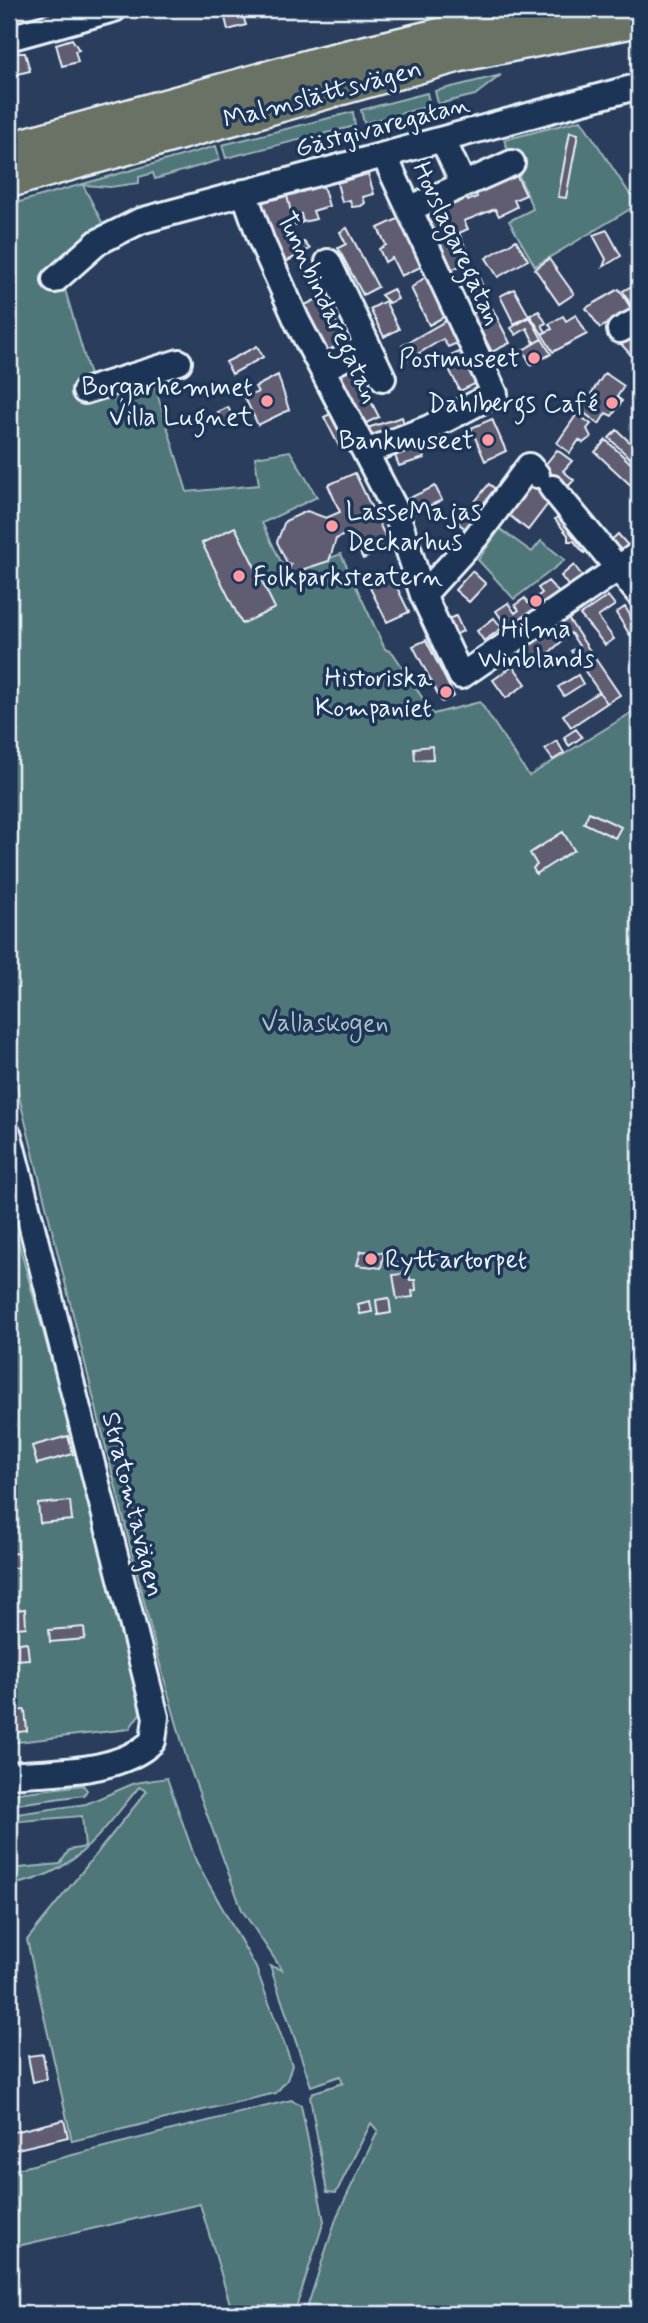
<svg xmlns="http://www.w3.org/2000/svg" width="648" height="2323" viewBox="0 0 648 2323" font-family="Mynerve,sans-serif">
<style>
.green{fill:#4f7679;stroke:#9cb4b8;stroke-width:2}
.building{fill:#605c71;stroke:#e8f1f8;stroke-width:2}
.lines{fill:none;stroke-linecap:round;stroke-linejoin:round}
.minor-casing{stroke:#e8f1f8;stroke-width:30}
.major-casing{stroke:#e8f1f8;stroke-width:37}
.minor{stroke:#1d3557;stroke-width:24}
.major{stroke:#6a7165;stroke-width:32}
.poi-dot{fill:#ff9aa2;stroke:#1d3557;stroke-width:2.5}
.labels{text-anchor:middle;stroke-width:7;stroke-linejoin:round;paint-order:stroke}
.street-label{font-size:26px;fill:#e8f1f8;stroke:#1d3557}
.poi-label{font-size:26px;fill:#e8f1f8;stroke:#1d3557;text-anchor:end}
.park-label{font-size:26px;fill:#abc0c5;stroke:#1d3557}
</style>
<rect width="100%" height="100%" fill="#2a3d5c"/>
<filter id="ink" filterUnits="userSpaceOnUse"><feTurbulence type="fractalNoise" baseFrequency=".0143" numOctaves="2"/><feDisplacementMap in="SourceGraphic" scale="14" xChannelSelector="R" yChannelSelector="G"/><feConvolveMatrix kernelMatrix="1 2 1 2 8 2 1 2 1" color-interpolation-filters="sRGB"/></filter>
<g filter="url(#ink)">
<path class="green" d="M501 75 475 95 438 104 435 91Z
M427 93 430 106 364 123 361 110Z
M353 112 355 126 226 158 222 145Z
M581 120 637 205 535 266 509 221 533 209 504 140Z
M216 146 220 160 155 179 153 173 139 177V183L110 187 83 185 107 232 57 262 95 393 138 390 154 383 187 492 259 485 255 457 290 451 317 497 262 523 287 574 341 554 385 649 393 653 433 714 480 702 529 776 639 708V2314H305L337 2216 378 2131 371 2123 336 2193 327 2192 310 2097 314 2092 343 2083 340 2076 311 2086 270 1966 282 1970 242 1910 187 1760 157 1654 9 1056V205Z
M500 529 532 552 541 541 565 560 514 599 478 560Z
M9 1208 108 1566 143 1709 129 1729 9 1743Z
M167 1778 196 1861 256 1968 292 2065 287 2080 276 2093 72 2141 27 1940 147 1791 139 1787C100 1834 74 1876 9 1885V1869L60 1864 69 1850 85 1847 82 1816 9 1822V1815L86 1804 135 1783Z
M83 1785 87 1790 84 1795 9 1805V1794Z
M291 2100 301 2105 324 2221 294 2314H233L200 2204 9 2248V2171Z"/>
<path class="building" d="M223 9H246L248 14 243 16 246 25 228 30Z
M72 39 79 50 75 51 78 62 62 66 56 44Z
M17 53H25L30 71 17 74 12 56Z
M570 132 578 134 566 198 558 197Z
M515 172 526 195 514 200 517 207 499 216 495 209 464 221 468 229 459 233 471 261 451 270 425 215 466 196 468 201 477 197 475 191Z
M368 174 374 194 363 197 365 203 361 206 352 207 350 200 342 202 337 183Z
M323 186 329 206 313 211 316 219 303 222 301 214 292 216 287 196Z
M287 196 292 216 301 214 303 222 289 227 296 245 304 242 310 249 280 265 259 203Z
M402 217 425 265 401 276 392 258 385 262 379 249 386 245 378 228Z
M347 228 378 287 363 295 338 248 346 244 340 232Z
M607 230 621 256 603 267 606 259 593 235Z
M516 240 528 260 498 277 486 258Z
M549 259 574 294 559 304 535 269Z
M475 268 483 287 473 292 464 273Z
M429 274 449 314 429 325 411 288Z
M639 282V306L633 309 623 291Z
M393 289 398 299 389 303 381 295Z
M514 289 529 316 514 324 500 296Z
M619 289 632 310 600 328 586 308Z
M323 296 350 349 328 360 301 307Z
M385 301 399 329 384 337 370 309Z
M490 304 510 343 492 352 472 314Z
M539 311 546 323 542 325 546 332 542 334 530 315Z
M576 315 587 334 553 352 542 334 552 329 549 324 563 316 566 321Z
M530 317 542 339 534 343 527 328 516 335 511 328Z
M451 318 462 341 448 347 443 339 409 359 402 346Z
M635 337 639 343V364L621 344Z
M542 339 551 354 531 365 523 350Z
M257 346 263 357 232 374 226 362Z
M466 349 481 381 460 391 444 359Z
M350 360 379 417 362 425 333 369Z
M605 373 624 386 617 397 622 401 612 416 606 413 599 424 580 410Z
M278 375 289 410 258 425 245 398 258 392 255 387Z
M228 407 233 418 224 423 218 412Z
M332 413 349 447 341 450 324 417Z
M577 414 591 424 587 429 591 437 583 443 579 440 570 453 557 443Z
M402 417 405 427 368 439 364 429Z
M492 419 506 451 485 461 471 428Z
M617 430 639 451V467L609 438Z
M606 440 639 471V493L595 452Z
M419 441 424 458 399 466 393 450Z
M557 450 572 461 563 471 574 480 563 492 534 479Z
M355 473 390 546 363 559 350 532 336 539 329 561 304 569 301 578 288 573 291 564 287 563 277 542 285 521 307 511 326 518 340 512 328 485Z
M535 480 554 496 528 530 509 515Z
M489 484 498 491 467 530 458 523Z
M435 486 442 500 408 516 401 502Z
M565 509 595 544 584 553 574 541H568V535L555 519Z
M235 527 275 608 242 624 202 543Z
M618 534 631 549 619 557 608 543Z
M574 565 586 581 572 591 561 576Z
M472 571 486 584 469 602 455 590Z
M391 575 409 612 387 622 369 586Z
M548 581 562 596 517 629 508 617 503 621 496 611 508 603 515 613 519 610 515 605 525 598 528 603 542 593 538 588Z
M608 596 615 605 598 617 614 639 605 645 580 615Z
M625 607 639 629 630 635 616 613Z
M456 616 463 631 453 636 445 620Z
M567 617 620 695 607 703 571 651 579 646 571 633 541 660 538 656 534 659 524 646Z
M494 618 502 628 484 641 477 631Z
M426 640 454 696 442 702 413 646Z
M513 666 526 684 506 698 493 680Z
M578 675 583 684 564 696 558 687Z
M599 692 607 703 571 727 563 715Z
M576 729 582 737 569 746 564 737Z
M557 741 564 753 553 760 545 749Z
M432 746 433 759 415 760 414 748Z
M589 812 621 827 615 838 584 823Z
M563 832 574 850 536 874 533 868 537 865 530 853Z
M361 1251 384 1253 381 1268 357 1265Z
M409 1273 410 1280H415L416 1290 412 1291 413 1297 397 1299 393 1275Z
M389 1298 391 1313 378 1315 376 1300Z
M370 1301 372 1312 360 1314 358 1304Z
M68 1436 73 1454 37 1464 32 1446Z
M70 1501 72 1520 40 1523 38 1504Z
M17 1553 18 1568H9V1554Z
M25 1609 26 1627 9 1629V1611Z
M84 1627 85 1639 50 1642 49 1630Z
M27 1642 29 1659 14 1660 13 1644Z
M25 1710 27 1731 11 1733 9 1711Z
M43 2054 47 2079 33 2082 28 2056Z
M64 2120 68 2137 9 2151V2133Z"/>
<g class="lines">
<g class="minor-casing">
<path id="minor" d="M9 38 114 9
M443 140 463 184
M244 192 261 240 297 321 396 511 423 595 461 676 639 554
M409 209 512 163
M328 262 383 378
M55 280 98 242 140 221 639 86
M620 330 639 320
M322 369 368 346
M85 391 179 362
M366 452 429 428 495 394 384 155
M552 488 639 594
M423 595 476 537 529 466 537 475
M9 1136 156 1717 153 1741C118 1774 54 1771 9 1775"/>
</g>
<g class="major-casing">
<path id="major" d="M9 149 324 62 551 9
M9 181 460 55 639 20"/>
</g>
<use href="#minor" class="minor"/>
<use href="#major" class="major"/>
</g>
</g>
<g class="poi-dot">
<circle cx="534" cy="358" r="7"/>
<circle cx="267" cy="401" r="7"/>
<circle cx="612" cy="403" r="7"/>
<circle cx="488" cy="440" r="7"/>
<circle cx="332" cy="526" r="7"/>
<circle cx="239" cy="576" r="7"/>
<circle cx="536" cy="601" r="7"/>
<circle cx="446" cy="692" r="7"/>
<circle cx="371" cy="1259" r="7"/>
</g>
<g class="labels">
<g class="street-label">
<text transform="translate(322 93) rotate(-15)" y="9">Malmslättsvägen</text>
<text transform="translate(382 125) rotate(-15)" y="9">Gästgivaregatan</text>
<text transform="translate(458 243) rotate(65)" y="9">Hovslagaregatan</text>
<text transform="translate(329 307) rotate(65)" y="9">Tunnbindaregatan</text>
<text transform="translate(134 1504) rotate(76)" y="9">Stratomtavägen</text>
</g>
<g class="poi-label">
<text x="520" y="367">Postmuseet</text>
<text x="253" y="395">Borgarhemmet<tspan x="253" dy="30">Villa Lugnet</tspan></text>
<text x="598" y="412">Dahlbergs Café</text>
<text x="474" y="449">Bankmuseet</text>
<text x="346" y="520" text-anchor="start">LasseMajas<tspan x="346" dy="30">Deckarhus</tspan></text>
<text x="253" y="585" text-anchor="start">Folkparksteatern</text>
<text x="536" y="637" text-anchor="middle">Hilma<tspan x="536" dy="30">Winblands</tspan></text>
<text x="432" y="686">Historiska<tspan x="432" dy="30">Kompaniet</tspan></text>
<text x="385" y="1268" text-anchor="start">Ryttartorpet</text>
</g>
<g class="park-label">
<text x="325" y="1031">Vallaskogen</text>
</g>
</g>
<rect width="648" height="2323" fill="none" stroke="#1d3557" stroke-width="35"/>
<rect x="18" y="18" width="613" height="2288" fill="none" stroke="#e8f1f8" stroke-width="2.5" filter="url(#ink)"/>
</svg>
